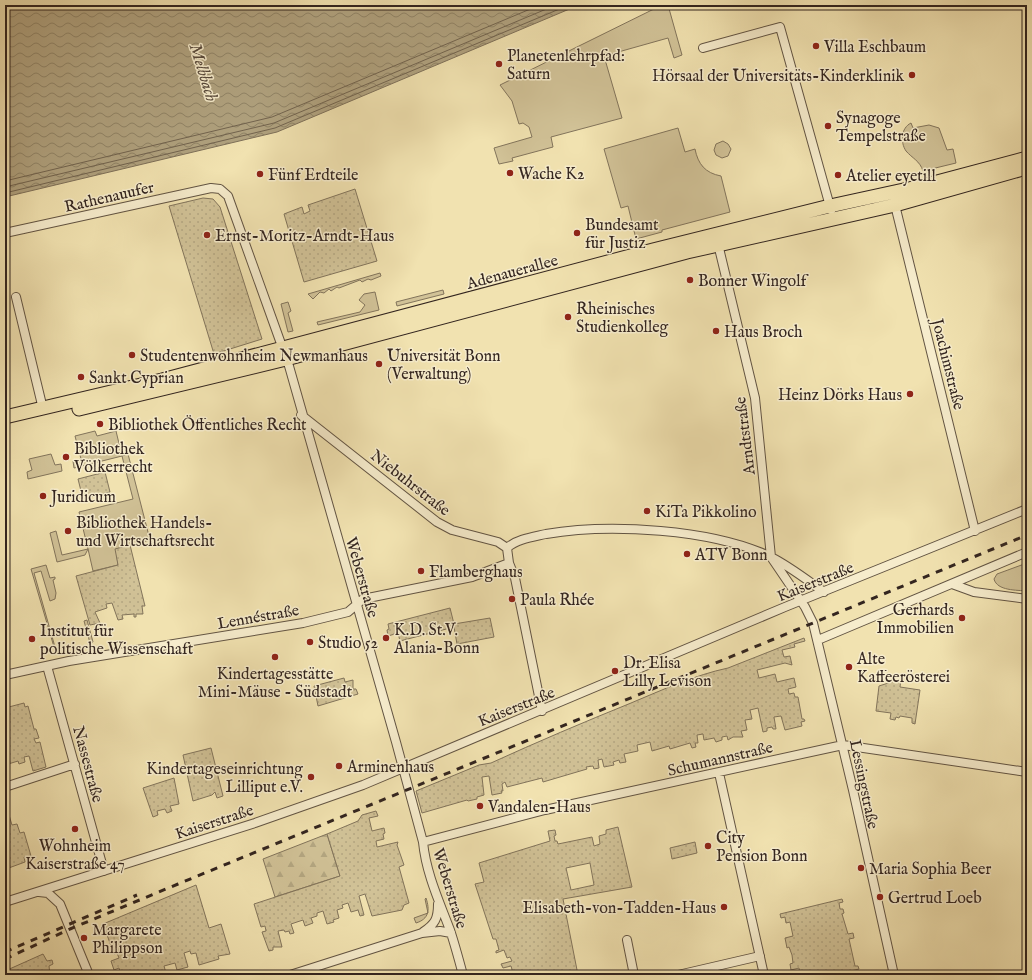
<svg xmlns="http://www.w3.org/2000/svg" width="1032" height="980" viewBox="0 0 1032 980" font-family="'IM FELL English',serif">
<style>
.grass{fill:#d1c297;stroke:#82745b}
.forest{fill:url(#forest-firs);stroke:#82745b}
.park{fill:url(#park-dots);stroke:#82745b;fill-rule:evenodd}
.water{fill:url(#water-waves);stroke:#7e7059}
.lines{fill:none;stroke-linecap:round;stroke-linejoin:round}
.shore{stroke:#72644f;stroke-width:1}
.minor-casing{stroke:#625443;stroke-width:10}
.primary-casing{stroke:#33251f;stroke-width:15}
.minor{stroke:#f6eccc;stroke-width:8}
.primary{stroke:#f1e2b0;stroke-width:13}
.rail{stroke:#33251f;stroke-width:3;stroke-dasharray:7 7;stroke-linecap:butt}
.poi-dot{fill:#8f2418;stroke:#f6eccc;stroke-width:1.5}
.labels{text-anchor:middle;stroke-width:3;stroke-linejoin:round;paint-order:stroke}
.poi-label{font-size:16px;fill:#33251f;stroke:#f6eccc;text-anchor:start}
.street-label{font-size:16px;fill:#33251f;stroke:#f6eccc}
.water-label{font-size:17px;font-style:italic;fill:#584a3c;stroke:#f6eccc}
</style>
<defs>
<pattern id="forest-firs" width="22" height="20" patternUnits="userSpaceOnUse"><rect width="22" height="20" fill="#d1c297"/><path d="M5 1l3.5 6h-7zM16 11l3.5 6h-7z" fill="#b4a782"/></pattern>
<pattern id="park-dots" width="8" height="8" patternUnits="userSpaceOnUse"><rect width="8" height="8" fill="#d1c297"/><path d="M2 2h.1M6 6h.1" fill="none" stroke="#b4a782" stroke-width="1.8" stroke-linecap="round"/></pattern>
<pattern id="water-waves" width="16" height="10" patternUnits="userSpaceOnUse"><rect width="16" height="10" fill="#b0a27f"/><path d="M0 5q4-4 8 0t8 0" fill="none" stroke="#908467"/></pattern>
</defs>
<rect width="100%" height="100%" fill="#f1e2b0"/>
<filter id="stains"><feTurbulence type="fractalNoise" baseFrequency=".005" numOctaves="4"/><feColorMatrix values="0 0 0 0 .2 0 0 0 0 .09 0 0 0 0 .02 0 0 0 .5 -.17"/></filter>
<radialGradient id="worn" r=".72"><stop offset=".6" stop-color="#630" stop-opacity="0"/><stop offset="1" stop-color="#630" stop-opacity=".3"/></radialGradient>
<path class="grass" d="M662 5H668L682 55 674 58 668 38 604 56 622 118 551 137 553 147 512 158 513 161 499 164 494 148 532 137 529 127 523 123 519 124 512 101 500 85Z
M911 123 913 128 929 125 939 128 947 150 953 149 956 163 923 171C920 161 912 158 906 151 900 142 901 128 911 123Z
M678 128 685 152 695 149C698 164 705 173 721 176L730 212 662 230V232L636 239 628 206 621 208 604 149Z
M723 141 728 144 731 149 728 156 722 158 716 155 714 150 716 144Z
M380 273 381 276 371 280 368 279 362 282 360 280 339 288 337 287 331 291 329 289 324 293 320 292 313 299 308 294Z
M443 290 444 294 397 306 396 302Z
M375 292 379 310 318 325 317 322 360 312 365 305 359 300 364 294Z
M288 302 291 311 288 313 293 331 288 332 281 304Z
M95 431 97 436 116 431 122 456 128 454 150 540 116 549 118 565 93 571 88 549 85 555 57 562 50 533 56 531 62 555 88 549 79 512 133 499 122 456 74 468 73 461 81 459 75 436Z
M51 454 55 465 61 464 62 471 28 479 27 472 32 470 29 459Z
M1027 563V591C1017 590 997 591 994 579L997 574Z
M46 565 50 578 55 577V579L53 580 56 593 55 599 50 601 41 571 34 573 55 647H54L31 569Z
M87 620 93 642 90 643 84 621Z
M426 898C430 910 429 919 416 923L414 918 428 913 425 899Z"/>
<path class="forest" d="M327 834 340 876 275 897 263 859Z"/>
<path class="park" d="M355 189 377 261 304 282 284 214 302 207 304 214 310 211 308 205Z
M203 198 213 199 220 207 262 339 214 354 169 206Z
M105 472 110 492 83 499 78 479Z
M130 545 145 606H142L143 614H136V617H134V614L122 615 123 619 118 620 112 603 106 604 107 608 95 612 100 623 90 625 76 576 118 565 115 549Z
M450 608 454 624 490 618 494 637 457 644 454 627 400 641 398 633 388 636 387 630 389 629 388 624Z
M804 638 805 641 794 644 795 647 782 650 784 657 790 656 792 665 785 663 757 670 759 678 775 674 777 682 794 678 796 687 788 689 789 694 794 693 795 697H798L802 719H804L805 721 801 722 802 726 785 730 781 716 774 717 776 729H773L772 727 767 728V731L763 732 758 708 750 710 752 719 745 720 747 730 741 731 743 737H733L728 740 727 736 722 737V740L716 742 714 738 704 740 703 734 697 735 698 743H695L696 747 692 748 690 743 670 749 669 746 652 751 650 742 637 745 638 751 624 754 626 762 620 763 619 760 613 762 614 765 604 767 602 759 598 760 599 768 594 769 593 766 586 767 587 769 543 782 542 778 507 787 505 782 502 784 503 791H501L502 793 492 795 489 776 482 777 484 795 477 797V799L468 801 467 800 422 813 416 791 479 765 491 763C537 742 584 722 631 703 662 690 695 675 728 668Z
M344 678 345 682 353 680V689H356L358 694 318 706 314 686Z
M901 679 900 687 920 690 915 724 912 723V718L900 716 899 718 896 717 895 720 890 719 891 713 876 711 879 686Z
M24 703 25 707 28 706 34 729H36L39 738 34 739 36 743 40 742 46 767 33 771 29 756 24 757 25 762 19 764 18 761 5 765V708Z
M211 748 223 796 217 798 215 792 212 795 193 801 183 755Z
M174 778 179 804 170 806 172 811 167 813 165 809 157 811 158 815 153 817 143 788Z
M376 811 378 816 369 818 372 831 384 828 385 833 383 834 384 839 376 841 377 847 398 842 397 845 404 865 399 867 409 903 404 905 402 910 372 916 365 894 359 896 364 915 360 916 358 910 351 912 348 903 342 905 343 908 337 910 339 918 333 920 334 922 327 924 323 911 317 913V916L311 918 313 923 305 926 303 920 291 924 294 933 290 934 289 931 285 932 284 930 278 931 282 947H273V950L269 951 262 932 266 931 265 926 261 927 254 904 340 876 327 834 358 821 362 815Z
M9 815 12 825 17 824 20 833 24 832 31 856 24 857 25 862 6 869 5 816Z
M618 827 632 887 563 899 578 975H507L513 973 511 966 503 968 501 964 512 961 510 957 507 958 504 950 496 953V951L499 950 496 939H493L475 884 484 882 479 863 550 841 548 831 555 830 556 835 554 836 555 841H557L558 844 592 837 594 846 600 844 599 836 606 834V830ZM590 863 594 885 571 890 566 868Z
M695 842 697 853 672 859 670 848Z
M196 885 209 928 221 924 230 954 218 956 219 959 199 965 196 953 191 954 190 951 184 953 188 967 177 970 175 963 164 966 166 973 157 975 155 970 143 972V975H121L119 968 114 970 111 961 119 958 117 953 114 954 103 924Z
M842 899 843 902 839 903 840 909H843L844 913 842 914 848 934 853 933 854 938 849 939 855 966H858L859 969 835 975H800L799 968 791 970 790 964 793 963 792 955 789 947 787 948 785 938 793 936 790 922 786 923 785 917 781 918 780 914Z
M43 954 47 961 52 960 53 964 49 966 50 975H5V971Z"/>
<path class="water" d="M5 5H579L277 132 5 197Z"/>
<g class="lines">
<path class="shore" d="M5 181 272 117 540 5
M5 187 274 123 556 5
M5 193 275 128 569 5"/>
<g class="minor-casing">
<path id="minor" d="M703 48 780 27 831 210
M895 205 975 531
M5 233 211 188 220 189 228 196 289 366 396 742 423 842C426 873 439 901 450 930 455 945 459 960 463 975
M718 244 755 398 771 557
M16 297 43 409
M301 415 437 522 452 530 498 542 507 548
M507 548C517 539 533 537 546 534 609 523 713 529 771 557 789 566 807 580 824 592
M507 548 509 563 515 578 542 711
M771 557 805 607 813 623 853 790 894 975
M952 584 974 592 1027 599
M818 640 1027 552
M47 666 104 871
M5 675 69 661 303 623 348 612 363 599 472 577 509 563
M719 773 764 975
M5 787 75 764
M423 842 545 810 843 745 1027 772
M39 892 48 893 60 904 89 975
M5 902 255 823 363 785 785 607 1027 509
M423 932C435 924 438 919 438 904
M627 940 634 975
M290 975 422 933 440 931 451 933
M678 975 760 956"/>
</g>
<g class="primary-casing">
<path id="primary" d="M79 409 286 359 687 252 895 205 1019 170
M5 417 162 380 653 250 830 206 922 186 1027 158"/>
</g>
<use href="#minor" class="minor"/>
<use href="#primary" class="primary"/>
<path class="rail" d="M5 952 137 895
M5 959 70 929 178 884 1027 535"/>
</g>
<g class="poi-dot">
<circle cx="816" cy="46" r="4"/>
<circle cx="499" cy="64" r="4"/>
<circle cx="912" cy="75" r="4"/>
<circle cx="828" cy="126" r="4"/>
<circle cx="510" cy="173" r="4"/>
<circle cx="260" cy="174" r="4"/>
<circle cx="838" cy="175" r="4"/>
<circle cx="577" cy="233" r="4"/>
<circle cx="207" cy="235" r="4"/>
<circle cx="690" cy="280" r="4"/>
<circle cx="568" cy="317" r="4"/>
<circle cx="716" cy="331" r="4"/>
<circle cx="132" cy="355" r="4"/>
<circle cx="379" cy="364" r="4"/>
<circle cx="81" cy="377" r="4"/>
<circle cx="910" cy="394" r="4"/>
<circle cx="100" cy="424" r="4"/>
<circle cx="66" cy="457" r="4"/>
<circle cx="43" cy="496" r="4"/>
<circle cx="647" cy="511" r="4"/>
<circle cx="68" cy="531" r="4"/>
<circle cx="687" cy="554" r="4"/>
<circle cx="421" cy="571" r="4"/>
<circle cx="512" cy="599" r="4"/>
<circle cx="962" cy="618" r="4"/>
<circle cx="386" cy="638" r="4"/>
<circle cx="32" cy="639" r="4"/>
<circle cx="310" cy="642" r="4"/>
<circle cx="275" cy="657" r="4"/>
<circle cx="849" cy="667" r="4"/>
<circle cx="615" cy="671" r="4"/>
<circle cx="339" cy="766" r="4"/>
<circle cx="311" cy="777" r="4"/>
<circle cx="480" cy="806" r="4"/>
<circle cx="75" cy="829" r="4"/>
<circle cx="708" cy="846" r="4"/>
<circle cx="861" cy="868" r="4"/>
<circle cx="880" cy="897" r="4"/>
<circle cx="724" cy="907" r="4"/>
<circle cx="84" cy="938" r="4"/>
</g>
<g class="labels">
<g class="poi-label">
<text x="824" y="52">Villa Eschbaum</text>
<text x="507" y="61">Planetenlehrpfad:<tspan x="507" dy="18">Saturn</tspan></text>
<text x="904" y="81" text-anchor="end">Hörsaal der Universitäts-Kinderklinik</text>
<text x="836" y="123">Synagoge<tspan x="836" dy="18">Tempelstraße</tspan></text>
<text x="518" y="179">Wache K2</text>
<text x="268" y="180">Fünf Erdteile</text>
<text x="846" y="181">Atelier eyetill</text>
<text x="585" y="230">Bundesamt<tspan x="585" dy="18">für Justiz</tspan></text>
<text x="215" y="241">Ernst-Moritz-Arndt-Haus</text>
<text x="698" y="286">Bonner Wingolf</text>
<text x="576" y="314">Rheinisches<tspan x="576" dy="18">Studienkolleg</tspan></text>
<text x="724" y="337">Haus Broch</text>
<text x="140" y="361">Studentenwohnheim Newmanhaus</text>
<text x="387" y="361">Universität Bonn<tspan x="387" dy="18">(Verwaltung)</tspan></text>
<text x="89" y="383">Sankt Cyprian</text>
<text x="902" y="400" text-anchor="end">Heinz Dörks Haus</text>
<text x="108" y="430">Bibliothek Öffentliches Recht</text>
<text x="74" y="454">Bibliothek<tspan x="74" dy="18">Völkerrecht</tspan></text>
<text x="51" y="502">Juridicum</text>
<text x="655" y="517">KiTa Pikkolino</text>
<text x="76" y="528">Bibliothek Handels-<tspan x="76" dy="18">und Wirtschaftsrecht</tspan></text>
<text x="695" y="560">ATV Bonn</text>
<text x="429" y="577">Flamberghaus</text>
<text x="520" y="605">Paula Rhée</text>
<text x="954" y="615" text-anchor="end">Gerhards<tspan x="954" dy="18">Immobilien</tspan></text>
<text x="394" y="635">K.D. St.V.<tspan x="394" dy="18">Alania-Bonn</tspan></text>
<text x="40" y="636">Institut für<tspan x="40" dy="18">politische Wissenschaft</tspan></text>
<text x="318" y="648">Studio 52</text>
<text x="857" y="664">Alte<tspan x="857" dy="18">Kaffeerösterei</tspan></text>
<text x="623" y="668">Dr. Elisa<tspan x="623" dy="18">Lilly Levison</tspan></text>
<text x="275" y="679" text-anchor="middle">Kindertagesstätte<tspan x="275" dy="18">Mini-Mäuse - Südstadt</tspan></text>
<text x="347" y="772">Arminenhaus</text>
<text x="303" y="774" text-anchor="end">Kindertageseinrichtung<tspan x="303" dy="18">Lilliput e.V.</tspan></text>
<text x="488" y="812">Vandalen-Haus</text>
<text x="716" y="843">City<tspan x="716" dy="18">Pension Bonn</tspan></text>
<text x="75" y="851" text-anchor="middle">Wohnheim<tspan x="75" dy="18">Kaiserstraße 47</tspan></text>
<text x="869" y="874">Maria Sophia Beer</text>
<text x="888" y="903">Gertrud Loeb</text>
<text x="716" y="913" text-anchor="end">Elisabeth-von-Tadden-Haus</text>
<text x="92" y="935">Margarete<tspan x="92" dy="18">Philippson</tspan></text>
</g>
<g class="street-label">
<text transform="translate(109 196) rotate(-13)" y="6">Rathenauufer</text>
<text transform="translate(512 271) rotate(-15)" y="6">Adenauerallee</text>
<text transform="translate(949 364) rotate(76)" y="6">Joachimstraße</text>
<text transform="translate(744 436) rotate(-97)" y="6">Arndtstraße</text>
<text transform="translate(411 482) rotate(38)" y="6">Niebuhrstraße</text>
<text transform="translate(363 577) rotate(74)" y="6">Weberstraße</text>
<text transform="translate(815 581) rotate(-22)" y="6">Kaiserstraße</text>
<text transform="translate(258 616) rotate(-10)" y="6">Lennéstraße</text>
<text transform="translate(516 706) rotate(-22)" y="6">Kaiserstraße</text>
<text transform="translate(720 758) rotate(-13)" y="6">Schumannstraße</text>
<text transform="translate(89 764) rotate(75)" y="6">Nassestraße</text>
<text transform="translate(865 784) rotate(78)" y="6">Lessingstraße</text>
<text transform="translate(214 821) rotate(-18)" y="6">Kaiserstraße</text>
<text transform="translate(451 888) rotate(73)" y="6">Weberstraße</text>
</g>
<g class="water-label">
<text transform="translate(204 72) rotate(73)" y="6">Melbbach</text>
</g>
</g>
<rect width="1032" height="980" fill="none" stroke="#f1e2b0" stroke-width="20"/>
<rect x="6" y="6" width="1020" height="968" fill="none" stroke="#33251f" stroke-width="2"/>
<rect x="10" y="10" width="1012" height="960" fill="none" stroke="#33251f"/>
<rect width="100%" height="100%" filter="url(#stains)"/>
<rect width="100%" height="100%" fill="url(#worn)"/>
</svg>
